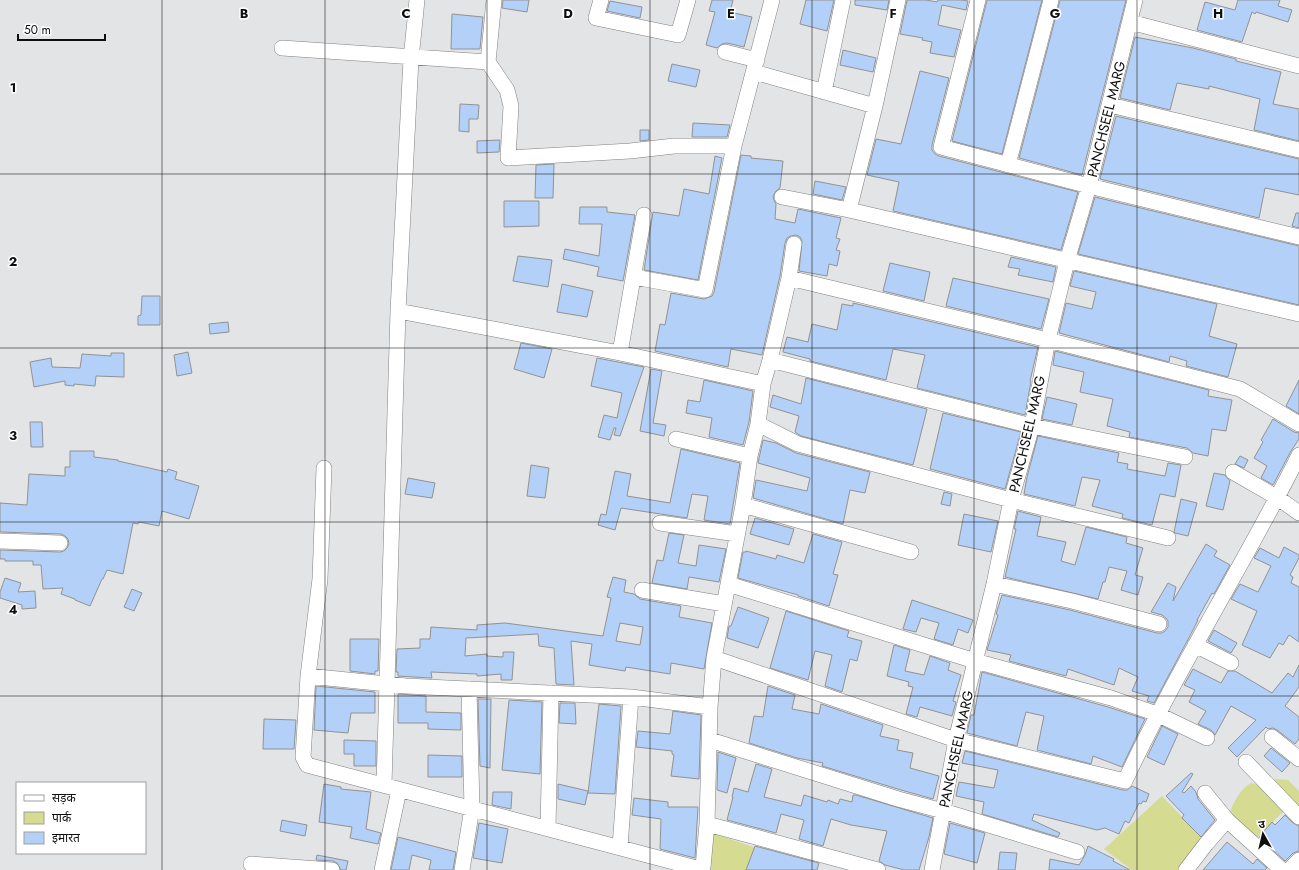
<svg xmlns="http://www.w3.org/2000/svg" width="1299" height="870" font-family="Jost,'Noto Sans Devanagari',sans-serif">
	<rect width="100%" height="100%" fill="#e3e4e5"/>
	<!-- green -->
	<path fill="#d5db91" d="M1275,779l13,1 11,11v26l-11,-10 -32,31 -27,-24c6,-13 9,-23 22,-31l15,4z
		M1162,796l42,44 -18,30h-54l-28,-21z
		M704,830l52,18 -10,22h-36z"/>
	<!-- building -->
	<path fill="#b3d0f8" stroke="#929293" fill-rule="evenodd" d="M503,0h26l-2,12 -25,-4z
		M712,0h21l-3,12 22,5 -8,30 -17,-4 -5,1 -5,4 -11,-3 9,-33 -6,-1z
		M806,0h28l-7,31 -27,-7z
		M855,0h34l-2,10 -32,-5z
		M907,0h19l11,2 1,-2h24l6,1 -2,9 -24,-5 -4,20 23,5 -7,27 -24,-4 2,-11 -10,-2 1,-2 -23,-4z
		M987,0h55l-40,154 -50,-13z
		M1060,0h66l-44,175 -63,-17z
		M1238,0h42l-2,6 14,4 -4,12 -32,-10 -1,2 -3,-2 -10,30 -45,-12 8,-28 30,8z
		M610,1l32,6 -2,11 -33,-7z
		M452,14l31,3 -3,32h-29z
		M1135,37l58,11 43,11v2l45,11 -8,32 26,5v32l-45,-11 6,-31 -51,-13v3l-32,-6 -7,27 -50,-12z
		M843,50l33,8 -3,14 -33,-7z
		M672,64l28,6 -4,17 -28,-6z
		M920,71l29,7 -17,67v5l3,4 4,2 139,36 -17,58 -168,-39 6,-29 -32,-7 9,-36 25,5z
		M460,104l19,1 -1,14h-9v13l-10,-1z
		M1116,116l183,43v36l-34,-7 -6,30 -159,-39z
		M693,123l37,2 -3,12h-35z
		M640,130h9v10l-9,1z
		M500,140l-1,12 -22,1v-12z
		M741,155l10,1v2l32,3 -3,27 -4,3 -3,5 1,4 2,4 -1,15 20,4 3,-14 43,9 -5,20 4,1 -4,11 4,1 -3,15 -8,-2 -2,12 -28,-5 3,-30 -2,-4 -4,-2 -5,1 -4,2 -2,5 -5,33 -18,79 -31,-6 -3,18 -73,-16 5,-27 5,1 6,-32 33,6 8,-3 2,-4z
		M715,156l7,2 -24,122 -54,-10 9,-58 26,4 5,-27 25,5z
		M554,164l-1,34h-18l1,-33z
		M815,181l31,6 -4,13 -29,-6z
		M1095,197l204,49v59l-221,-51z
		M504,201h35v25l-35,1z
		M580,207h27v5l28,3 -12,66 -26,-5 2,-9 -36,-8 2,-10 34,7 3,-32h-23z
		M1296,213h3v15l-7,-2z
		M518,256l34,4 -4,27 -35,-6z
		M1011,257l45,10 -3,15 -35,-7 2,-6 -12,-2z
		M890,263l40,9 -6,29 -41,-10z
		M1074,271l143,33 -8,32 28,8 -9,33 -42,-11 1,-5 -17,-5 -1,6 -110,-29 7,-30 26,6 4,-17 -26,-6z
		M953,278l96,21 -8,30 -95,-23z
		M562,284l31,7 -6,26 -30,-5z
		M142,296h18v29h-22v-9l3,-1z
		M853,303l185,44 -8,34h1l-6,34 -108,-27 8,-33 -32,-6 -7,31 -76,-19v-2l-27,-7 4,-15 21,5 4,-18 25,6 5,-26 11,2z
		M228,322l1,10 -19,2 -1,-10z
		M521,343l31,6 -8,29 -30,-9z
		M1055,351l154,39 -1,6 24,4 -6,31 -14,-2 -4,27 -15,-3 -6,-5 -58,-11 1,-5 -23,-6 6,-27 -33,-7 4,-20 -31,-7z
		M188,352l4,21 -15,3 -3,-21z
		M111,353h13v24l-28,-1 -1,10 -21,-2v2l-9,-1v-4l-31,6 -4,-25 21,-4 1,9 28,1 2,-14 29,2z
		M597,358l47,9 -24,69 -6,-1 2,-7h-2l-4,12 -12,-3 6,-22 13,3 5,-25 -31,-7z
		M651,369l11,2 -9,52 13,2 -2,11 -24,-5z
		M806,378l121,31 -14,56 -112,-29 -6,-4 4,-16 -29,-9 3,-12 28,9z
		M704,380l49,11 -4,31 -6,23 -34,-8 3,-19 -26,-5 2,-13 12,2z
		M1299,380v34l-13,-8z
		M1047,397l30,7 -5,21 -30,-6z
		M943,413l78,19 -16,57 -75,-20z
		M1273,419l21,13 5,1v6l-8,12 -18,34 -12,-7 6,-12 -13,-8 9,-16 -2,-2z
		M30,422h12l1,25h-12z
		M1038,436l81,17 -2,9 11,2 -1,5 38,7 3,-13 13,2 -6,32 -15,-3 -8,31 -30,-7 1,-4 -31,-8 8,-26 -18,-3 -7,29 -51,-12 3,-17z
		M763,440l13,3 20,10 74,19 -5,21 -15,-3 -7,34 -90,-26 3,-18 51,11 3,-13 -52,-15z
		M681,449l59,14 -10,61 -26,-4 4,-24 -16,-2 -5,24 -66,-10 -6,22 -17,-5 3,-11 5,1 9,-44 16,3 -4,22 43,7z
		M70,451h24v6l24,3v1l49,11 1,-3 9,3 -2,7 24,7 -10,33 -27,-8 -3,15 -20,-4 -1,2 -5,-1 -10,51 -16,-4 -4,9h-1l-12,27 -15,-6v-1l-14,-5 2,-6 -20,1 -2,-24h-8v-4h-28v-2h-5v-9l60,2 4,-1 3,-3 2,-4 -1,-5 -3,-3 -4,-2 -61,-2v-29l27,2 2,-31 36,2v-9h5z
		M1240,456l8,4 -4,8 -9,-4z
		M531,465l18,3 -4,30 -18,-2z
		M1214,473l11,2 5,6 -7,29 -17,-4z
		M408,478l27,5 -3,15 -27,-4z
		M944,492l8,2 -2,12 -9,-2z
		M1181,499l16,4 -9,33 -13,-3 -1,-1z
		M1018,511l23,6 -4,19 29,6 -5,19 14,4 11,-38 41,10 -1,6 17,5 -8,27 8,2 -5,18 -17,-5 6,-19 -18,-4 -4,15h-2l-5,17 -93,-22 11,-48h-2z
		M964,514l34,7 -7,31 -33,-7z
		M755,518l39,11 -5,16 -39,-11z
		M669,533l15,2 -6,28 18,3 3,-21 27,4 -7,33 -30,-5 -2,12 -35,-6 5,-23 6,1z
		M813,534l29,8 -9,32 5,1 -9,31 -31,-10v-1l-60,-17 5,-26h3v-1l30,8 1,-4 27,8z
		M1206,544l11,7 -3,5 16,9 -16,29 -2,-1 -15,27h1l-6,12 -38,71 -7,-2 2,-5 -17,-5 6,-14 -19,-9 -5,17 -46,-16 -2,7 -57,-15 2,-6 -24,-5 11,-35 -2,-1 6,-19 68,15 87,23h5l3,-2 3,-4v-6l-2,-3 -4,-3 -11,-3 17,-29 8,4 -3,14z
		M1284,547l15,8v3l-9,17 3,2 -2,6 8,4v55l-10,-7 -6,10 -4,-2 -9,15 -28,-13 15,-34 -26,-12 9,-15 18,8 13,-26 -17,-8 6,-10 19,10z
		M613,577l13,3 -2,12 10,2 6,5 41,7 -2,11 33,6 -8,46 -33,-6 -1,11 -44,-7 -1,4 -36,-6 3,-21 -21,-3 3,44 -18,-1 -2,-36 -15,-2 -1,-12 -72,4 -1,18 22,-2v2l16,1v-5h11l-2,28h-11v-6l-24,2v-2l-46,-2 1,6h-2l-32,-2v-4h-2l1,-23 23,-1v-9h10l1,-12 46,3v-5l28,-2 98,13 8,-38 -4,-1zM620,623l23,4 -3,18 -24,-4z
		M5,578l16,5 -3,9 17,-1 1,17 -14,1v-4l-22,-7v-6z
		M132,589l10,4 -8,18 -10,-4z
		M912,600l61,20 -5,13 -10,-4 -5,16 -19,-6 5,-16 -18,-5 -5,14 -13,-3z
		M738,607l31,11 -11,30 -31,-10 2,-12h2z
		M786,611l63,20 -2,6 15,4 -5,20 -7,-2 -8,33 -17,-6 7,-31 -17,-4 -7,29 -38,-12z
		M1214,630l23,13 -6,10 -23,-12z
		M350,639h29l-1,32h-3v3l-25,-3z
		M894,645l16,5 -5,21 19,4 6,-19 20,7 -2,7 13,5 -8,26 3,1 -4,14 -32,-9 -3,10 -11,-3 7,-27 -5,-1 1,-4 -22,-6z
		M1299,665v22l-14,19 14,11v22l-4,5 -18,-14 -4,-2 -5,1 -2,-2 -29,30 -9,-9 28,-28 -25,-14 -16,29 -4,-5 -13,-6 8,-13 -17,-9 6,-12 -11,-5 9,-16 28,14 7,-12h7l37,22 16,-20 5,4z
		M982,672l126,35 37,12 -23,48 -29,-11 -2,8 -54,-14 7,-34 -18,-4 -9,34 -50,-13 4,-18h3l2,-11z
		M316,686l59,6v21h-24l-3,20 -34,-3z
		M768,686l27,9 -3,14 27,5 2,-10 62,21 -3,11 19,4 -2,10 16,3 -3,15 29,8 -6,23 -32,-9 -79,-24 1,-3 -26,-5 -48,-15 5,-27 9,1z
		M398,694l28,2v16l35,1v17l-33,-1v-6h-30z
		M478,699h13l-1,69 -10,-2z
		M509,700l33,2 -2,72 -38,-4z
		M560,703h15l1,21 -17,-1z
		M599,704l22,2 -6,88 -27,-1z
		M673,711l28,4 -2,64 -28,-3 3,-21 -2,-1v-3l-36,-4 2,-16 32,3z
		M264,719l32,1 -2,29h-31z
		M1162,726l16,8 -14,31 -17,-8z
		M344,740l32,1v25h-22v-12h-10z
		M1271,748l19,15 -8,9 -18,-16z
		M965,751l158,39h4l5,-4 17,8 -3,8 -3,-1 -2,3 -2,-1 -10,20 -4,-2 -6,13 -14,-6 -8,2 -63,-16 -2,6 28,13 -2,4 -76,-23 2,-12 -28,-6 3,-14 35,6 4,-18 -36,-7z
		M718,752l18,6 -9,35 -10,-3z
		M428,755l34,1v21h-34z
		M756,764l16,5 -8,28 37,9 3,-11 23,7 1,-2 10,4 2,-5 12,3 1,-7h3l77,23 -4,19 -10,33h-15l-19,-5 -6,-4 8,-30 -36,-6 -20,-6 -8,27 -24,-7 5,-19 -23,-6 -5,19 -49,-13 6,-23h-1l2,-9 14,4z
		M1191,773l2,1 -11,18 2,1 7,-7 5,6 2,7 17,21 -14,17 -19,-19 2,-3 -18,-19z
		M324,784l17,3v2l30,3 -5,37 15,4 -3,11 -28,-6 2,-11 -33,-5z
		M558,784l30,7 -3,14 -27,-6z
		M493,792h19l-1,17 -19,-4z
		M634,798l34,4v5h30l-3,51 -35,-9 1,-30 -29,-4z
		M1285,815l8,8 6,3v25l-6,2 -8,8 -26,-24 13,-15 3,3z
		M282,820l25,5 -2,11 -25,-5z
		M479,823l29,6 -6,34 -29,-5z
		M950,823l35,10 -8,30 -33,-9z
		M398,837l58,15 -3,18h-24l2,-10 -19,-5 -3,15h-18z
		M1227,842l26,22 4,-5 10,9 -2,2h-62z
		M755,846l64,17 -2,7h-71z
		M1088,846l26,13 -1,2 17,9h-81l1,-11 29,6 6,-10z
		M1000,852l17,1 -2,17h-17z
		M317,855l31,6 -2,9h-5l-4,-7 -4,-2 -17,-1z"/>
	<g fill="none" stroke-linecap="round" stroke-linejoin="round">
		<!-- minor casing -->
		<g stroke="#808182" stroke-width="16">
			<path id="minor" d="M601,0l-5,18 82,17 10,-35
				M978,0l-37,147 148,39 210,51
				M1130,22l169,44
				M282,48l206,14 6,-62
				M725,52l32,8
				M488,62l19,28 4,16 -3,52 122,-7 44,-5h60
				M754,72l121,34 -26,104
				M824,92l19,-92
				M1110,105l189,45
				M875,106l23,-106
				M1008,165l43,-165
				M782,197l67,13 450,104
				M634,277l71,13 29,-144 38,-146
				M789,278l5,-34
				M398,311l222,42 143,31
				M620,353l24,-138
				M770,360l262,66 153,31
				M758,424l40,20 213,56 157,38
				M676,439l74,17
				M324,468l-4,111 -12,97 -5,81 4,8 393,104 3,-2 4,-43
				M1233,472l45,26 21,15
				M743,505l168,47
				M660,523l77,11
				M0,541l60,2
				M728,584l247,77 136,37 46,16 50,24
				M994,584l78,17 87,23
				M642,590l82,14
				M1195,645l36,18
				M714,658l242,82 169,41c52,-112 119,-216 174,-326
				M308,676l98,10 225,11 79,10
				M1272,737l27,22
				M710,740l188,59 45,12 134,41
				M1246,762l53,55
				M384,785l14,-474 13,-252 6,-59
				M1205,793l22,27 55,50
				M548,828l3,-135
				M620,847l11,-150
				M251,864l81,6
				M382,870l17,-80
				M462,870l10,-62 -3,-119
				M878,870l-171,-46 3,-117 4,-49 29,-153 7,-49 8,-32 5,-40 7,-24 19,-82 259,62 192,49 59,35
				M932,870l24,-130 38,-156 17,-84 21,-74 16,-86 19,-79 22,-75 46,-186
				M1186,870l20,-26 21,-24
				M1289,870l10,-10"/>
		</g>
		<!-- minor -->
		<use href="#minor" stroke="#fff" stroke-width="15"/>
	</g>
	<!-- grid -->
	<path fill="none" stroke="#0e0e0f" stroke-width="1" stroke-opacity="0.55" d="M162,0v870M325,0v870M487,0v870M650,0v870M812,0v870M974,0v870M1137,0v870M0,174h1299M0,348h1299M0,522h1299M0,696h1299"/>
	<g text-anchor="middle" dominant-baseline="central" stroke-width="3" stroke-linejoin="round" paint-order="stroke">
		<!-- street labels -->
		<g font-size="14" fill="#0e0e0f" stroke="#fff">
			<text transform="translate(1106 119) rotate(-76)">PANCHSEEL MARG</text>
			<text transform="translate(1027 434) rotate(-77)">PANCHSEEL MARG</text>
			<text transform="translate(956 749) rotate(-78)">PANCHSEEL MARG</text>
		</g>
	</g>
	<g font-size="13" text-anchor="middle" font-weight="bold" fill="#0e0e0f" stroke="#fff" stroke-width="3" stroke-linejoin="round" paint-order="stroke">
		<text x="244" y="18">B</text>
		<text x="406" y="18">C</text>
		<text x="568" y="18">D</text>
		<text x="731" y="18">E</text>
		<text x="893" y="18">F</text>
		<text x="1055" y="18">G</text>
		<text x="1218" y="18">H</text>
		<text x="13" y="92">1</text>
		<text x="13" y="266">2</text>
		<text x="13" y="440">3</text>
		<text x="13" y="614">4</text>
	</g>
	<!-- legend -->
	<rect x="16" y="782" width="130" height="72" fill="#ffffff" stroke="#9f9f9f"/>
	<rect x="24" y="795" width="20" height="6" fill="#ffffff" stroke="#9f9f9f"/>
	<text x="52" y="802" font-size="12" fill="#0e0e0f">सड़क</text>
	<rect x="24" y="812" width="20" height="12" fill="#d5db91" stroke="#9f9f9f"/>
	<text x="52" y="822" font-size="12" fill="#0e0e0f">पार्क</text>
	<rect x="24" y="832" width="20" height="12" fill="#b3d0f8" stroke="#9f9f9f"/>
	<text x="52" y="842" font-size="12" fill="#0e0e0f">इमारत</text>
	<!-- north arrow -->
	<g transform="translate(1263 834) rotate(352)" stroke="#ffffff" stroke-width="3" paint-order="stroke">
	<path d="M0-3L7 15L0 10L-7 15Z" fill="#0e0e0f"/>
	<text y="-6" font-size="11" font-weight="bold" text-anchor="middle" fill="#0e0e0f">उ</text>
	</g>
	<!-- scale -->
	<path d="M18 34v6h87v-6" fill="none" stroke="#0e0e0f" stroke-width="2"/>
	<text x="24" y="34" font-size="12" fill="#0e0e0f" stroke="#ffffff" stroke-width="3" paint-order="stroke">50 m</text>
</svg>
